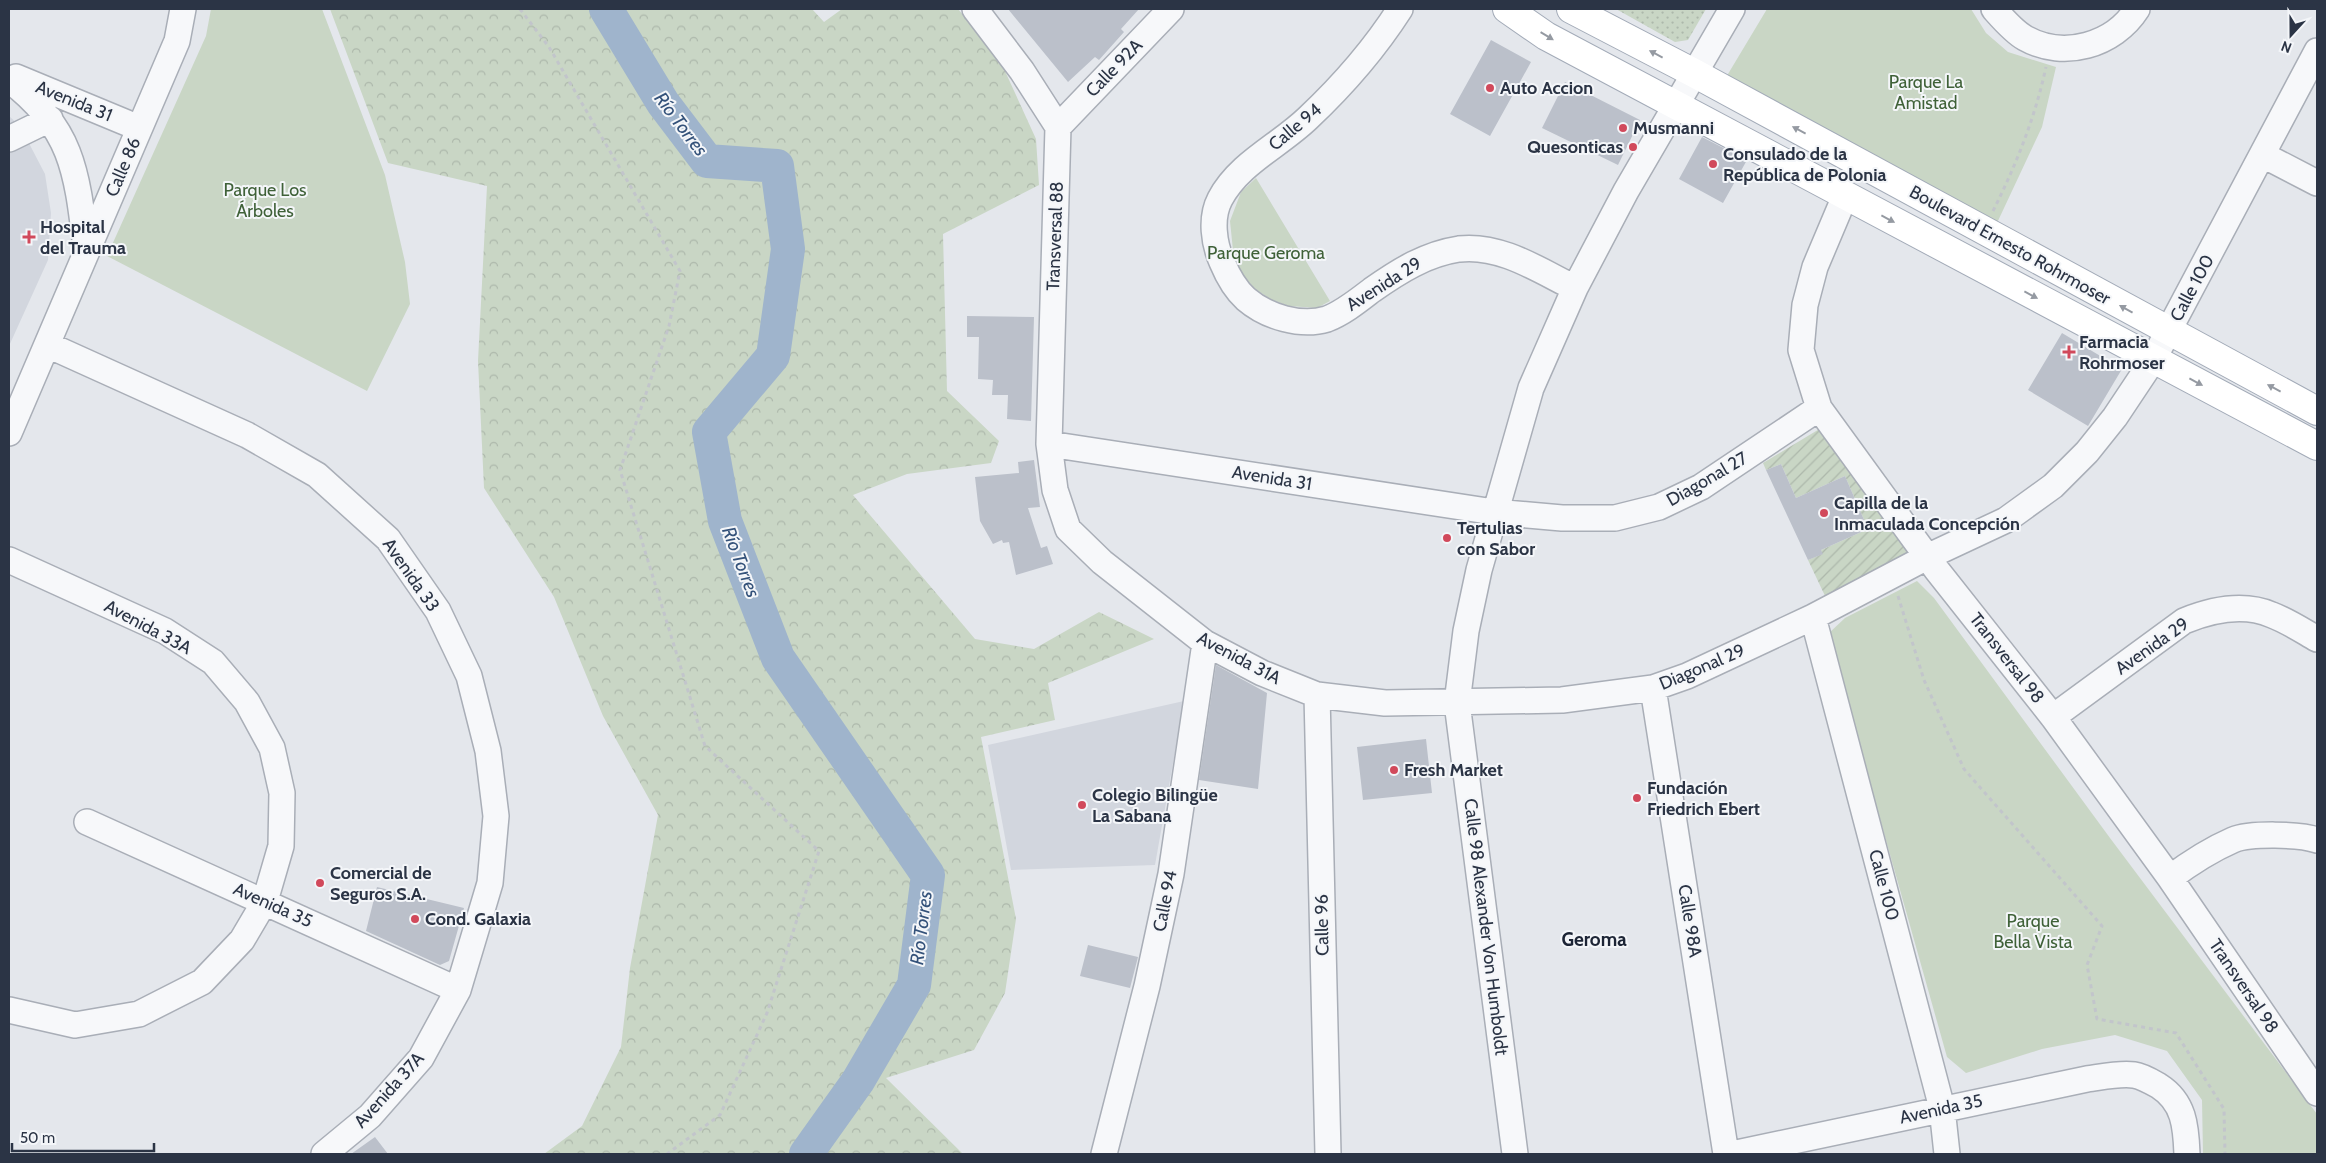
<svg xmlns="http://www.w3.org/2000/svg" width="2326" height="1163" font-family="Cabin,sans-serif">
	<defs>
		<pattern id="grass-dots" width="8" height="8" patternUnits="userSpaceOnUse" patternTransform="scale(1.25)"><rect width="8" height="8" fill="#c9d6c5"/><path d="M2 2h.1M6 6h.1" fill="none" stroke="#adb8ab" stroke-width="1.8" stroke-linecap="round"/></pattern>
		<pattern id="forest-crowns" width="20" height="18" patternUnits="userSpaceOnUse" patternTransform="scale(1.25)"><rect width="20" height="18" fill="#c9d6c5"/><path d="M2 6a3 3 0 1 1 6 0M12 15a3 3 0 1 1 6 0" fill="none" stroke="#adb8ab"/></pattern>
		<pattern id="garden-furrows" width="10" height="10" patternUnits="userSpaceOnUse" patternTransform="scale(1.25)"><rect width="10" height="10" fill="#c9d6c5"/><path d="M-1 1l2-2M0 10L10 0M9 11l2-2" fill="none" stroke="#adb8ab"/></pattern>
	</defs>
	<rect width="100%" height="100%" fill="#e4e7ec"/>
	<!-- built -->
	<path fill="#d2d6de" d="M9,116l11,10 25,48 6,39 -3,47 -39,86z
		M1184,701l-29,164 -144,5 -23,-125z"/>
	<!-- grass -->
	<path fill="url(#grass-dots)" d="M1616,9h90l-18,31 -13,2z"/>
	<!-- forest -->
	<path fill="url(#forest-crowns)" d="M330,9h482l12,13 18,-13h116l41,49 37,81 3,46 -96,49 4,157 52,50 -8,22 -84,11 -54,21 122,144 59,10 65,-37 55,27 -106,44 7,37 -74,17 35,182 -11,74 -31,57 -88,28 77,76h-419l38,-28 39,-79 9,-79 28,-153 -55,-99 -49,-119 -70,-109 -6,-127 9,-175 -99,-23z"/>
	<!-- park -->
	<path fill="#c9d6c5" d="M211,9h111l63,166 20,87 5,42 -43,87 -260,-135 99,-220z
		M1767,9h204l15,24 22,19 48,15 -14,60 -45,96 -272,-144z
		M1256,178l74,123 -13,7 -28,-2 -17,-6 -17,-11 -12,-14 -9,-15 -4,-39 11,-29z
		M1917,581l17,17 176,240 207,276v40h-114l-1,-54 -35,-49 -52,-16 -73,14 -76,24 -19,-16 -119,-423 17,-16z"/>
	<!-- garden -->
	<path fill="url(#garden-furrows)" d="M1826,425l91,129 -91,44 -18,-38 14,-6 -1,-4 47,-21 -23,-53 -49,22 -15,-34 -15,6 -3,-7z"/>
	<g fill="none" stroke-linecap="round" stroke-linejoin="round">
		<!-- river -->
		<path stroke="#9fb4cc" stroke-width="34" d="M606,9l57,94 44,58 70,5 11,83 -15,107 -64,76 16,89 53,137 150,217 -14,110 -56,96 -52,73"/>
	</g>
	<!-- building -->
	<path fill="#bbc0ca" d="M1008,9h131l-18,20 3,3 -25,28 -4,-3 -27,25z
		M1491,40l40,22 -41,74 -40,-22z
		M1565,82l75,38 -22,45 -76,-37z
		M1702,137l45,23 -24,43 -44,-24z
		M967,316l67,1 -3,104 -24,-2 1,-24h-16l1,-15 -15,-1 1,-42h-12z
		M2062,333l60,36 -34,57 -60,-36z
		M1034,460l6,47 -12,1 13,40 6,-2 6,18 -37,11 -7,-33 -6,1 -1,-3 -9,4 -13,-23 -5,-44 44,-4 -1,-11z
		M1781,464l15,34 49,-22 23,53 -47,21 2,4 -15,6 -42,-90z
		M1216,665l51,28 -9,96 -59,-9z
		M1426,739l6,54 -69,7 -6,-53z
		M377,887l87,21 -15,53 -9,4 -74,-34z
		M1088,945l50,12 -8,31 -50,-12z
		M375,1137l13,17h-37z"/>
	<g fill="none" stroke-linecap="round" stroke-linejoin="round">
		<!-- minor casing -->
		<g stroke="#a9aeb7" stroke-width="28">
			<path id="minor" d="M975,9l47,62 36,56 -9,317 6,46 13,39 34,33 103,81 57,30 55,22 68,8 177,-3 91,-12 34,-12 126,-59 114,-60 79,-37 47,-34 34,-34 28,-35 38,-57 164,-309
				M1400,9c-25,39 -58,77 -92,109 -29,28 -69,45 -88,81 -10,19 -6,45 2,63 5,12 14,28 24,37 21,18 55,28 81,20 16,-6 32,-19 45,-29 27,-19 54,-36 87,-41 42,-5 81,22 116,39
				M1994,9c8,9 20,23 31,29 39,22 89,7 112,-29
				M16,77l123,51
				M9,80c64,48 68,93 77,168
				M1058,127l113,-118
				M9,139l41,-20
				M2263,155l54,28
				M1845,196l-30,71 -10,38 -4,45 18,58 117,161 117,148 117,161 147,215
				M48,345l199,90 70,40 71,64 50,72 31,65 19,75 8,65 -6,67 -32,107 -37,68 -51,58 -46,38
				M9,433l168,-392 6,-32
				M1049,444l445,68 68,6h53l44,-11 42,-20 118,-79
				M9,560l156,71 48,31 34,40 25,46 10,45 -1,53 -16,55 -23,39 -40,42 -63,32 -64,11 -66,-15
				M1813,617l129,491 5,46
				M1653,688l73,466
				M1317,695l11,459
				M2053,717l131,-96c27,-11 60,-18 88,-6 16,6 31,16 45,24
				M87,822l371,168
				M2170,878c20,-15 40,-28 63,-38 17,-7 67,-6 84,0
				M1104,1154l43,-168 24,-112 34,-231
				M1515,1154l-58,-451 9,-72 13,-61 52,-182 44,-100 51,-97 106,-182
				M1732,1154l355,-75c15,-2 32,-6 47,-4 8,1 18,7 25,11 25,16 27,40 28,68"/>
		</g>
		<!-- major casing -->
		<g stroke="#a3abb8" stroke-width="30">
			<path id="major" d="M1507,9l39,27 771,410
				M1571,9l123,64 623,338"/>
		</g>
		<!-- path -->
		<path stroke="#c2c5cb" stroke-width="3" stroke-dasharray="4 4" stroke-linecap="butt" d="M520,9l29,38 131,224 -11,55 -49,144 85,276 114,105 -52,162 -47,102 -53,39
			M1993,211c23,-46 42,-93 53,-144
			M1898,596l26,84 40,89 138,157 -15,39 10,54 79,14 48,76 1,45"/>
		<!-- minor -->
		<use href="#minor" stroke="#f7f8fa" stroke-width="25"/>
		<!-- major -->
		<use href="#major" stroke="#fff" stroke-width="28"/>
	</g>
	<!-- one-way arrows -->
	<defs><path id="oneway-solid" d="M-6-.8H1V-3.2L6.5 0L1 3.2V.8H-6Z" transform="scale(1.25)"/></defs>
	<g fill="#959aa2">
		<use href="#oneway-solid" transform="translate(1547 36) rotate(31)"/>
		<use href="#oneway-solid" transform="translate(1656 54) rotate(-152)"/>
		<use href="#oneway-solid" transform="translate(1799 130) rotate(-152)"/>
		<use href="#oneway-solid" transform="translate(1888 219) rotate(28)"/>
		<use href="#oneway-solid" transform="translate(2031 295) rotate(28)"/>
		<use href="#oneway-solid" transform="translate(2126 309) rotate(-151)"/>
		<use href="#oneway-solid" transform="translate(2196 382) rotate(28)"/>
		<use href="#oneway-solid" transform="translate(2274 388) rotate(-152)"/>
	</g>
	<!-- markers -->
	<g fill="#d1495b" stroke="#f4f6f9" stroke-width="2">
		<circle cx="1490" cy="88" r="5"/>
		<circle cx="1623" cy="128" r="5"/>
		<circle cx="1633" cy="147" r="5"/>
		<circle cx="1713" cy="164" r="5"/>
		<path d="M26.5 229.5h5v5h5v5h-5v5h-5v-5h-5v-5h5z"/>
		<path d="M2066.5 344.5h5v5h5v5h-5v5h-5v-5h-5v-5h5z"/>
		<circle cx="1824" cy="513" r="5"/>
		<circle cx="1447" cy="538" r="5"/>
		<circle cx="1394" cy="770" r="5"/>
		<circle cx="1637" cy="798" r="5"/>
		<circle cx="1082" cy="805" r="5"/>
		<circle cx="320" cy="883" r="5"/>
		<circle cx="415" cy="919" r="5"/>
	</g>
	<g text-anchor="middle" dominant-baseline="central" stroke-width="4" stroke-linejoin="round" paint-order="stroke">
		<!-- street labels -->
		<g font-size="18" fill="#2b3445" stroke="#f4f6f9">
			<text transform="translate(1114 68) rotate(-46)">Calle 92A</text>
			<text transform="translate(74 101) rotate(22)">Avenida 31</text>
			<text transform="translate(1295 127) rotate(-40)">Calle 94</text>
			<text transform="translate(123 167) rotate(-67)">Calle 86</text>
			<text transform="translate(1055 236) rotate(-88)">Transversal 88</text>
			<text transform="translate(2010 245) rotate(29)">Boulevard Ernesto Rohrmoser</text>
			<text transform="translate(1384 284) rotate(-32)">Avenida 29</text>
			<text transform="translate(2192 288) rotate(-62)">Calle 100</text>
			<text transform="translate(1272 478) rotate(9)">Avenida 31</text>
			<text transform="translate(1707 479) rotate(-30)">Diagonal 27</text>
			<text transform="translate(411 575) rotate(55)">Avenida 33</text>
			<text transform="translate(148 627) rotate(28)">Avenida 33A</text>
			<text transform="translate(2152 646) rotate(-35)">Avenida 29</text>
			<text transform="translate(1239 658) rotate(28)">Avenida 31A</text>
			<text transform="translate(2007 658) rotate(52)">Transversal 98</text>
			<text transform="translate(1702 667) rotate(-23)">Diagonal 29</text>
			<text transform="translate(1884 885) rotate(75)">Calle 100</text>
			<text transform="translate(1165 901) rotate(-79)">Calle 94</text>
			<text transform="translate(273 905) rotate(24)">Avenida 35</text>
			<text transform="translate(1690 921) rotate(81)">Calle 98A</text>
			<text transform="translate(1322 925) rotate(-91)">Calle 96</text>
			<text transform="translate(1486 927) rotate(83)">Calle 98 Alexander Von Humboldt</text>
			<text transform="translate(2244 986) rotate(56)">Transversal 98</text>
			<text transform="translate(389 1090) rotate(-48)">Avenida 37A</text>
			<text transform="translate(1941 1109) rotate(-12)">Avenida 35</text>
		</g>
		<!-- park labels -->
		<g font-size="18" fill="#3f6138" stroke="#f4f6f9">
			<text x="1926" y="82">Parque La<tspan x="1926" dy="21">Amistad</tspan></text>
			<text x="265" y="190">Parque Los<tspan x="265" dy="21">Árboles</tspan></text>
			<text x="1266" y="253">Parque Geroma</text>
			<text x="2033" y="921">Parque<tspan x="2033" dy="21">Bella Vista</tspan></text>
		</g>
		<!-- poi labels -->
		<g font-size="18" font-weight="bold" fill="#2b3445" stroke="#f4f6f9" text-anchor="start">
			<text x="1500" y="88">Auto Accion</text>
			<text x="1633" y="128">Musmanni</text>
			<text x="1623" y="147" text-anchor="end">Quesonticas</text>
			<text x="1723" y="154">Consulado de la<tspan x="1723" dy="21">República de Polonia</tspan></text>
			<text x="40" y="227">Hospital<tspan x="40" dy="21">del Trauma</tspan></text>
			<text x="2079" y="342">Farmacia<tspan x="2079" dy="21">Rohrmoser</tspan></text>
			<text x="1834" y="503">Capilla de la<tspan x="1834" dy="21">Inmaculada Concepción</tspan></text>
			<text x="1457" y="528">Tertulias<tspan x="1457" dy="21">con Sabor</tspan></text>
			<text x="1404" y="770">Fresh Market</text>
			<text x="1647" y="788">Fundación<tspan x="1647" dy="21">Friedrich Ebert</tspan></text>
			<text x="1092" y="795">Colegio Bilingüe<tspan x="1092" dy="21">La Sabana</tspan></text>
			<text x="330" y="873">Comercial de<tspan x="330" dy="21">Seguros S.A.</tspan></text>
			<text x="425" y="919">Cond. Galaxia</text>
		</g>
		<!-- water labels -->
		<g font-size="19" font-style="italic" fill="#34527a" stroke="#f4f6f9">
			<text transform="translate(681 124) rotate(53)">Río Torres</text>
			<text transform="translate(741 562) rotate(69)">Río Torres</text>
			<text transform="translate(921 928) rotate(-83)">Río Torres</text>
		</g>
		<!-- neighbourhood labels -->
		<g font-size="19" font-weight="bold" fill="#1d2536" stroke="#f4f6f9">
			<text x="1594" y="939">Geroma</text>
		</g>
	</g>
	<!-- border -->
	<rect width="2326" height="1163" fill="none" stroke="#2b3445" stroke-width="20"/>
	<!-- north arrow -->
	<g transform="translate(2291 35) rotate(201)" stroke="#f4f6f9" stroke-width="4" paint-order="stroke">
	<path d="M0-4L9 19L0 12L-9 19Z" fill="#2b3445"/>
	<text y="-8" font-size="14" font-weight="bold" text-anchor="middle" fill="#2b3445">N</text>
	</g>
	<!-- scale -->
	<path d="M12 1143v8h142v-8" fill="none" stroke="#2b3445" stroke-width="2.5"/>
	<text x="20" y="1143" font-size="15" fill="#2b3445" stroke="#f4f6f9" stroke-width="4" paint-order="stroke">50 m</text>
</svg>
